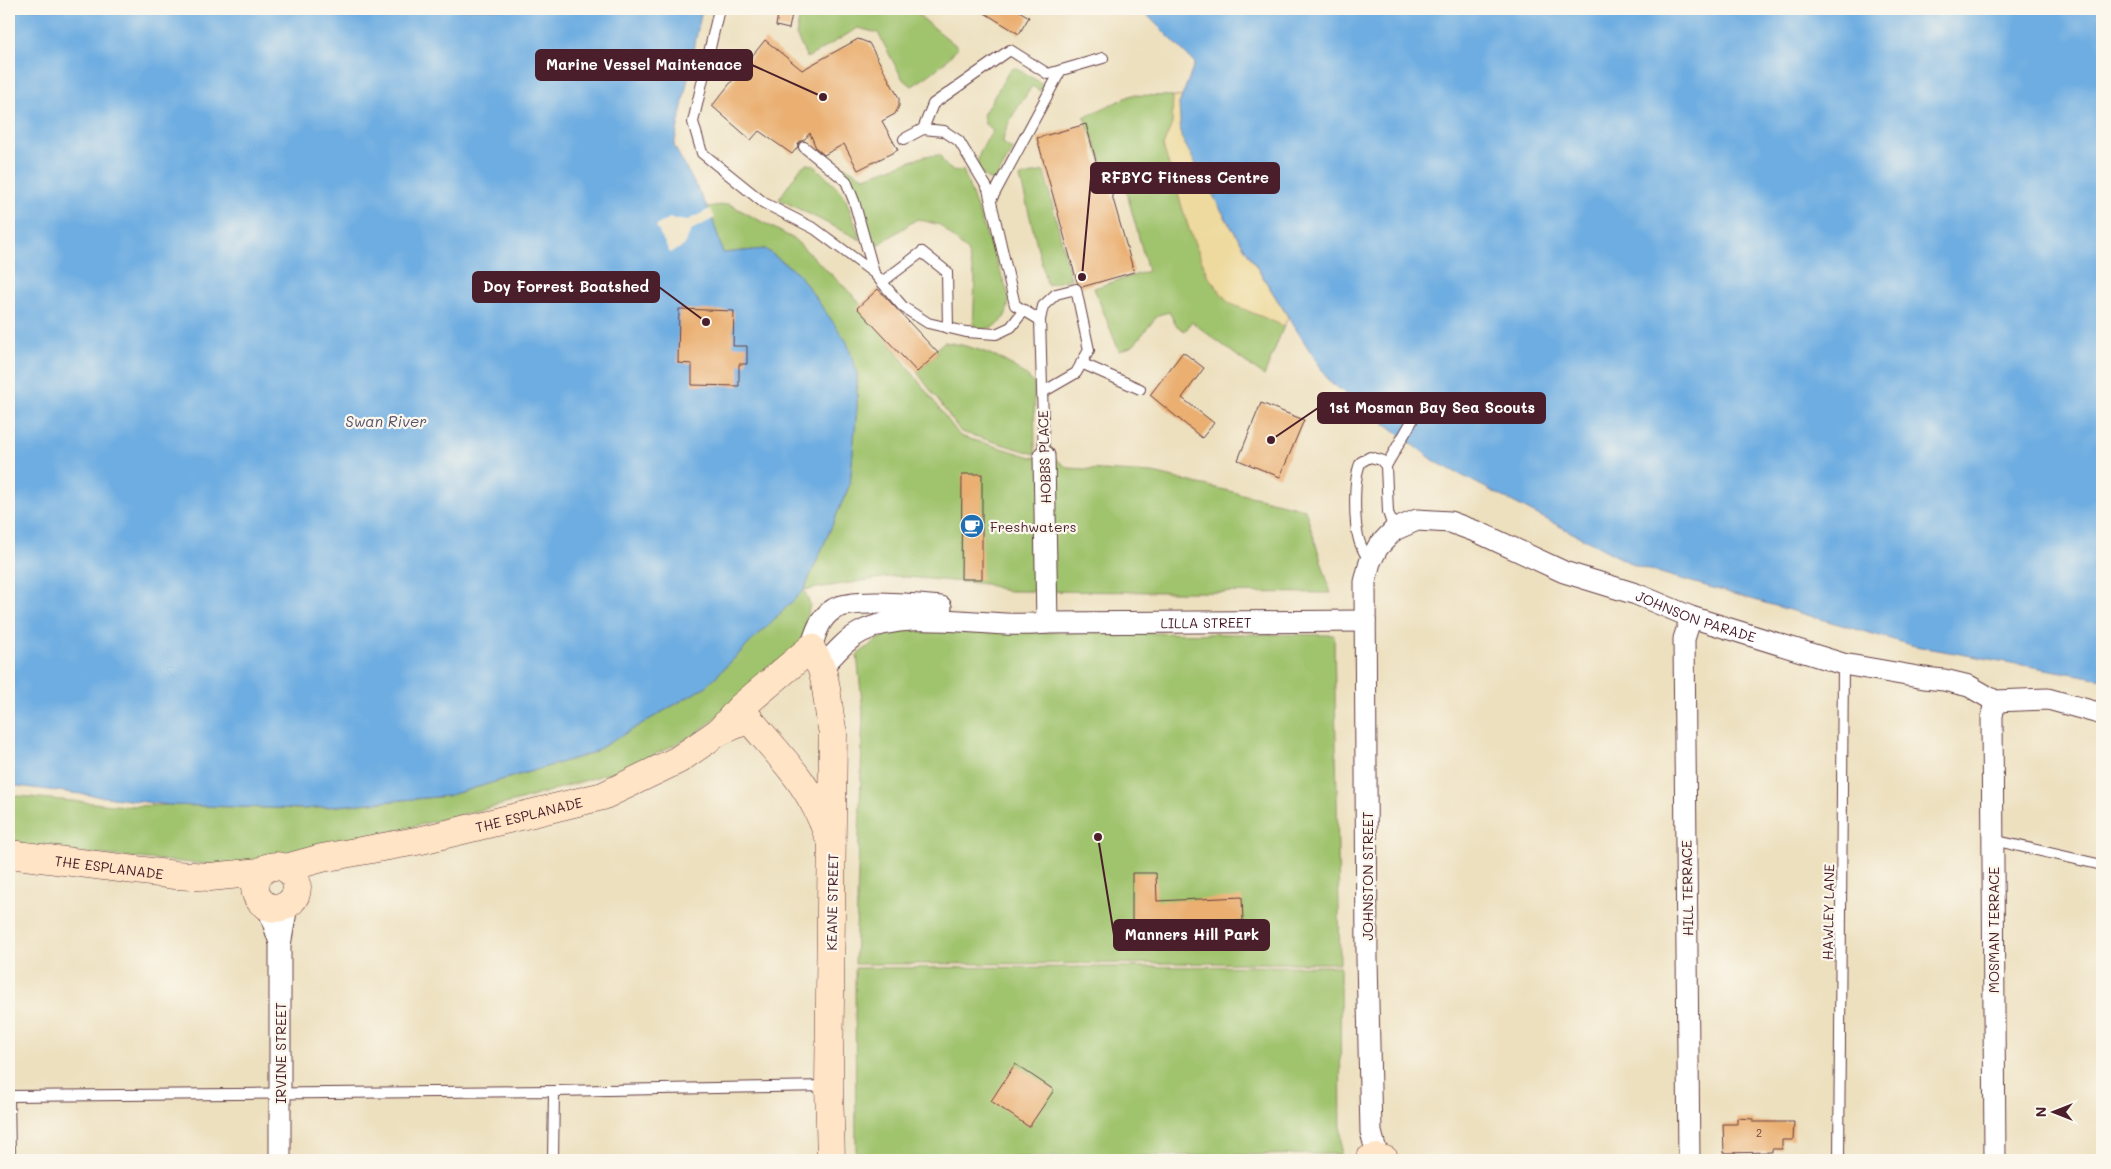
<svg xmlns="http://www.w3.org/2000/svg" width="2111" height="1169" font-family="Mali,sans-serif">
	<rect width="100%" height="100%" fill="#fbf7ec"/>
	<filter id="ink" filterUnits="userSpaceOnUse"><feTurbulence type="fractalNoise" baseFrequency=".02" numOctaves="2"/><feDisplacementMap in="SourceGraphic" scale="10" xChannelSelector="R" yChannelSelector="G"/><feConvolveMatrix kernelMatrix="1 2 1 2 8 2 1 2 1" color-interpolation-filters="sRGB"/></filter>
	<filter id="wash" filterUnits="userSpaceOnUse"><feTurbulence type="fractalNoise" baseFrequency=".0096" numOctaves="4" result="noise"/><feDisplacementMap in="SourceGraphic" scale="20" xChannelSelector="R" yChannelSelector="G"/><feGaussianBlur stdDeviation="1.12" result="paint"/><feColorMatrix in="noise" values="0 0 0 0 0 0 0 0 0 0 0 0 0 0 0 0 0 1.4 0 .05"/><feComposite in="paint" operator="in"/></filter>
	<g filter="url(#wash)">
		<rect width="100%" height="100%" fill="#ede0bf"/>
		<!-- green -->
		<path fill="#a0c36d" stroke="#75714c" d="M801,9h113l8,9 36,29c-13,17 -28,28 -46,39l-10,-8 -24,-45 -20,-5 -51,30 -11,-23z
			M1016,68l27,16 -3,7 -8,-5c-10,17 -28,37 -29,57l10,7 -19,32c-29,-13 -13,-33 -1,-51l-8,-7 -2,-9 25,-42 3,-4z
			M1132,95l41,1 -1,28 -9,22 26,83 19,47 22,27 54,23 -20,50 -72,-54 -7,9 -8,-5 -8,-14 -11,3 -25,31 -14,5 -25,-63 54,-17 -26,-96 -13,4 -25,-62z
			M940,155c4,11 11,18 23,15l46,126c-1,25 -10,34 -36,33l2,-50 -8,-28 -27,-26 -23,-6 -42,28 -19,-59 -14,-19 3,-2c8,3 12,8 20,10l60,-21z
			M807,164l7,1 27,27 5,8 15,40 -82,-41 22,-32z
			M1044,171l27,108 -24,6 -27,-108z
			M729,204l65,35 60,57 106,140 75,22 18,-1 15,11 85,5 152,36 26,84 -325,-2 -20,-7 -91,-8 -91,14 6,14 -7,35 -19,27 -90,69 -64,32 -113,34 -208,51 -74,15 -226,-21v-51l116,11 44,-1 135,4 143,-13 143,-42 115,-67 99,-97 46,-106 7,-77v-33l-59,-101 -33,-24 -42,4 -12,-39 -4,-7z
			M944,342c33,4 67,18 90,41l1,71 -74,-22 -44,-60 21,-19 -3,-3z
			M900,623l139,9 295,3 6,328 -485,1 8,-253 -6,-56z
			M1340,966l1,188 -485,5 -1,-191z"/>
		<!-- sand -->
		<path fill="#eeda9e" stroke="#9c7c64" d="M1173,96l10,1 -4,7 46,113 63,100 -4,9 -55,-23 -21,-27 -19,-47 -26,-83 9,-22z"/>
		<!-- water -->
		<path fill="#6eade1" stroke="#5c6686" d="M9,9h693l-28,137 37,68 12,39 42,-4 33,24 49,69 10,32v33l-7,77 -46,106 -99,97 -115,67 -143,42 -143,13 -135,-4 -160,-20z
			M1141,9h961v670l-187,-33 -279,-80 -200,-104 -107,-81 -104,-164 -44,-80 -2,-33 16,-41z"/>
		<!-- pier -->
		<path fill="#ede0bf" d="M710,209l5,9 -24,12 -7,16 -14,7 -14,-27 14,-8 16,3z"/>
		<g id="blocks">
			<!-- building -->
			<path fill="#eaaf71" d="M779,9h14l-4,20 -13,-3z
				M978,9h38l13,8 -10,17z
				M858,39l11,4 30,55v8l-4,8 -13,7 16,29 -40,20 -14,-26 -20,11 -8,-7 -6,-15 -6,7 -5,2 -2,6 -5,6 -33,-23 -8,9 -39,-34 53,-66 37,30z
				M1086,124l17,63 6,-2 25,87 -52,15 -5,-5 -40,-144z
				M878,289l60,64 -21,19 -60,-64z
				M679,309l55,2 -1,35h14v18h-8v22l-47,-1v-21l-14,-1z
				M1183,352l21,16 -22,30 32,25 -12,15 -52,-43z
				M1261,403l43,17 -24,57 -42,-17z
				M962,474h20v105h-21z
				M1132,873h24l1,28 85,-4 1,24 -111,4z
				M1015,1064l39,26 -25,37 -38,-26z
				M1737,1118l16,1v3h41l-1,18h-11v9h-10v3l-48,1 -1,-29h14z"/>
		</g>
	</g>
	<g filter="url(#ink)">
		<use href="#blocks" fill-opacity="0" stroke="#623c41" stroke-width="1"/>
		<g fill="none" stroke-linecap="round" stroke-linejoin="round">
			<!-- lane casing -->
			<g stroke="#623c41" stroke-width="12">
				<path id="lane" d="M719,9l-26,113 9,31 62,50 51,26 59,44
					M904,139l19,-10
					M804,147l42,34 8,20 20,72 29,34 25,16 38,9 30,2 15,-7 13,-17
					M991,200l70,-130
					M882,282l40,-30 25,20 1,56
					M1040,320l-25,-15 -27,-116 -29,-48 -15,-10 -21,-2 10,-25 77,-54 38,24 55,-16
					M1081,363l59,26
					M1043,392l33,-19 13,-23 -13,-61 -20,5 -13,12 -3,14 4,136
					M1386,466l2,46 6,18
					M1386,466l26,-45
					M1370,562c-4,-7 -9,-14 -11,-22 -5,-16 -6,-64 2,-78l9,-5 11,3 5,6
					M1993,840l109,25
					M10,1160l-1,-64 545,-5 275,-5
					M553,1160l1,-69
					M1839,1160l4,-496"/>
			</g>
			<!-- street casing -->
			<g stroke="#623c41" stroke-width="23">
				<g id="street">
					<path d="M1044,456l3,167"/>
					<path d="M811,648c4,-14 9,-31 23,-39 18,-11 84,-4 107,-2"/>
					<path id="s1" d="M821,668c13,-13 24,-28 40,-36 51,-26 128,-2 186,-9l318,-2"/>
					<path d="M268,907l11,33"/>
					<path id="s2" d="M1378,1158l-7,-26 -4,-173 -2,-377 5,-20 8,-15 16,-17 23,-10 33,2 30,11 84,39 72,22 55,23 152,47 81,14 20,2 25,6 26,15 53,-2 54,15"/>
					<path d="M280,1160v-215l7,-39"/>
					<path d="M1689,1160l-5,-521 7,-22"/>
					<path d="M1995,1160l-3,-444 3,-15"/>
				</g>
			</g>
			<!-- secondary casing -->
			<g stroke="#623c41" stroke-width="29">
				<g id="secondary">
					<path d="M740,708c35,45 68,70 88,127"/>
					<path d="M720,731l20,-23 71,-60c3,7 8,14 11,22 6,20 6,42 11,63l-4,353 2,74"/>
					<path id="s3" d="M9,854l166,21 35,2 50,-5"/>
					<circle cx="276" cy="887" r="21"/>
					<path id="s4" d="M286,868l36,-10 100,-18 181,-44 75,-36 42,-29 17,-7"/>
					<path d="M1369,1160l9,-2 7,2"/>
				</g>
			</g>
			<!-- lane -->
			<use href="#lane" stroke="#fff" stroke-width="10"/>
			<!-- street -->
			<use href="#street" stroke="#fff" stroke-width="21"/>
			<!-- secondary -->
			<use href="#secondary" stroke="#ffe4c6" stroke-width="28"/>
		</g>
	</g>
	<!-- icons -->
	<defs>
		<g id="cafe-disc" transform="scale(1.25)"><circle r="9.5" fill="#1f6fb2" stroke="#fbf7ec"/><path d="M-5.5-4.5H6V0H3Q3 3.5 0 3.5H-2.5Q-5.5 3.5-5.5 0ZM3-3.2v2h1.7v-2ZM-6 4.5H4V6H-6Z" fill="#fff"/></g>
	</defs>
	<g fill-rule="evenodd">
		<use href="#cafe-disc" x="972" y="526"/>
	</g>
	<g text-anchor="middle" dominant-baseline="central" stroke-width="4.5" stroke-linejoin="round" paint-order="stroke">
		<!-- number labels -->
		<g font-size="11" fill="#72433c">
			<text x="1759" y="1132">2</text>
		</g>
		<!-- street labels -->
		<g font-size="14" fill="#4a1f2b" stroke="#fbf7ec">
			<text transform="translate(1044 457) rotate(-92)">HOBBS PLACE</text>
			<text stroke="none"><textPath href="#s2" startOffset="960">JOHNSON PARADE</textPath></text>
			<text stroke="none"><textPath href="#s1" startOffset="401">LILLA STREET</textPath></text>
			<text stroke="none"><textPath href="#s4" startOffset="249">THE ESPLANADE</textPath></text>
			<text stroke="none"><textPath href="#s3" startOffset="101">THE ESPLANADE</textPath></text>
			<text transform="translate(1367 876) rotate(-90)">JOHNSTON STREET</text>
			<text transform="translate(1687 888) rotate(-91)">HILL TERRACE</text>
			<text transform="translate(832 902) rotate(-89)">KEANE STREET</text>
			<text transform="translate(1828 912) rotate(-89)">HAWLEY LANE</text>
			<text transform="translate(1993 930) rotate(-90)">MOSMAN TERRACE</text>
			<text transform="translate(280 1053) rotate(-90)">IRVINE STREET</text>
		</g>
		<!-- poi labels -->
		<g font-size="14" fill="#4a1f2b" stroke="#fbf7ec" text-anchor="start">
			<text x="990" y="526">Freshwaters</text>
		</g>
		<!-- water labels -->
		<g font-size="15" font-style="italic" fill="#57516b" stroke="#fbf7ec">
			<text x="386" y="421">Swan River</text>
		</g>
	</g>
	<!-- callouts -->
	<path fill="none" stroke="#4a1f2b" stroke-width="2" d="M823 97L752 65M1082 277L1091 178M706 322L659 287M1271 440L1318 408M1098 837L1114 935"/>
	<g fill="#4a1f2b" stroke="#fbf7ec" stroke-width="2">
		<circle cx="823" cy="97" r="5"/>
		<circle cx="1082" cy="277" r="5"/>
		<circle cx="706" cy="322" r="5"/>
		<circle cx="1271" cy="440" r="5"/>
		<circle cx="1098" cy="837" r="5"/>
	</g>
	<g fill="#4a1f2b" stroke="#4a1f2b" stroke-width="2">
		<rect x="536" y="50" width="216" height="30" rx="5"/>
		<rect x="1091" y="163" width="188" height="30" rx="5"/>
		<rect x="473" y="272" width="186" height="30" rx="5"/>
		<rect x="1318" y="393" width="227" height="30" rx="5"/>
		<rect x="1114" y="920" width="155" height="30" rx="5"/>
	</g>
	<g font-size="15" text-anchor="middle" font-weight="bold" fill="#fff">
		<text x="644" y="70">Marine Vessel Maintenace</text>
		<text x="1185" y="183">RFBYC Fitness Centre</text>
		<text x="566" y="292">Doy Forrest Boatshed</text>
		<text x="1432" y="413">1st Mosman Bay Sea Scouts</text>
		<text x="1192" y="940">Manners Hill Park</text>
	</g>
	<!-- margin -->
	<rect width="2111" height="1169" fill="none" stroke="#fbf7ec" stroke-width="30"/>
	<!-- north arrow -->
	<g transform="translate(2054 1112) rotate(270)" stroke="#fbf7ec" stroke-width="4" paint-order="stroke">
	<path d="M0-4L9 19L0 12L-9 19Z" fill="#4a1f2b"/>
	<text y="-8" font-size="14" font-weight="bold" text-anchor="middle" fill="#4a1f2b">N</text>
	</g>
</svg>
